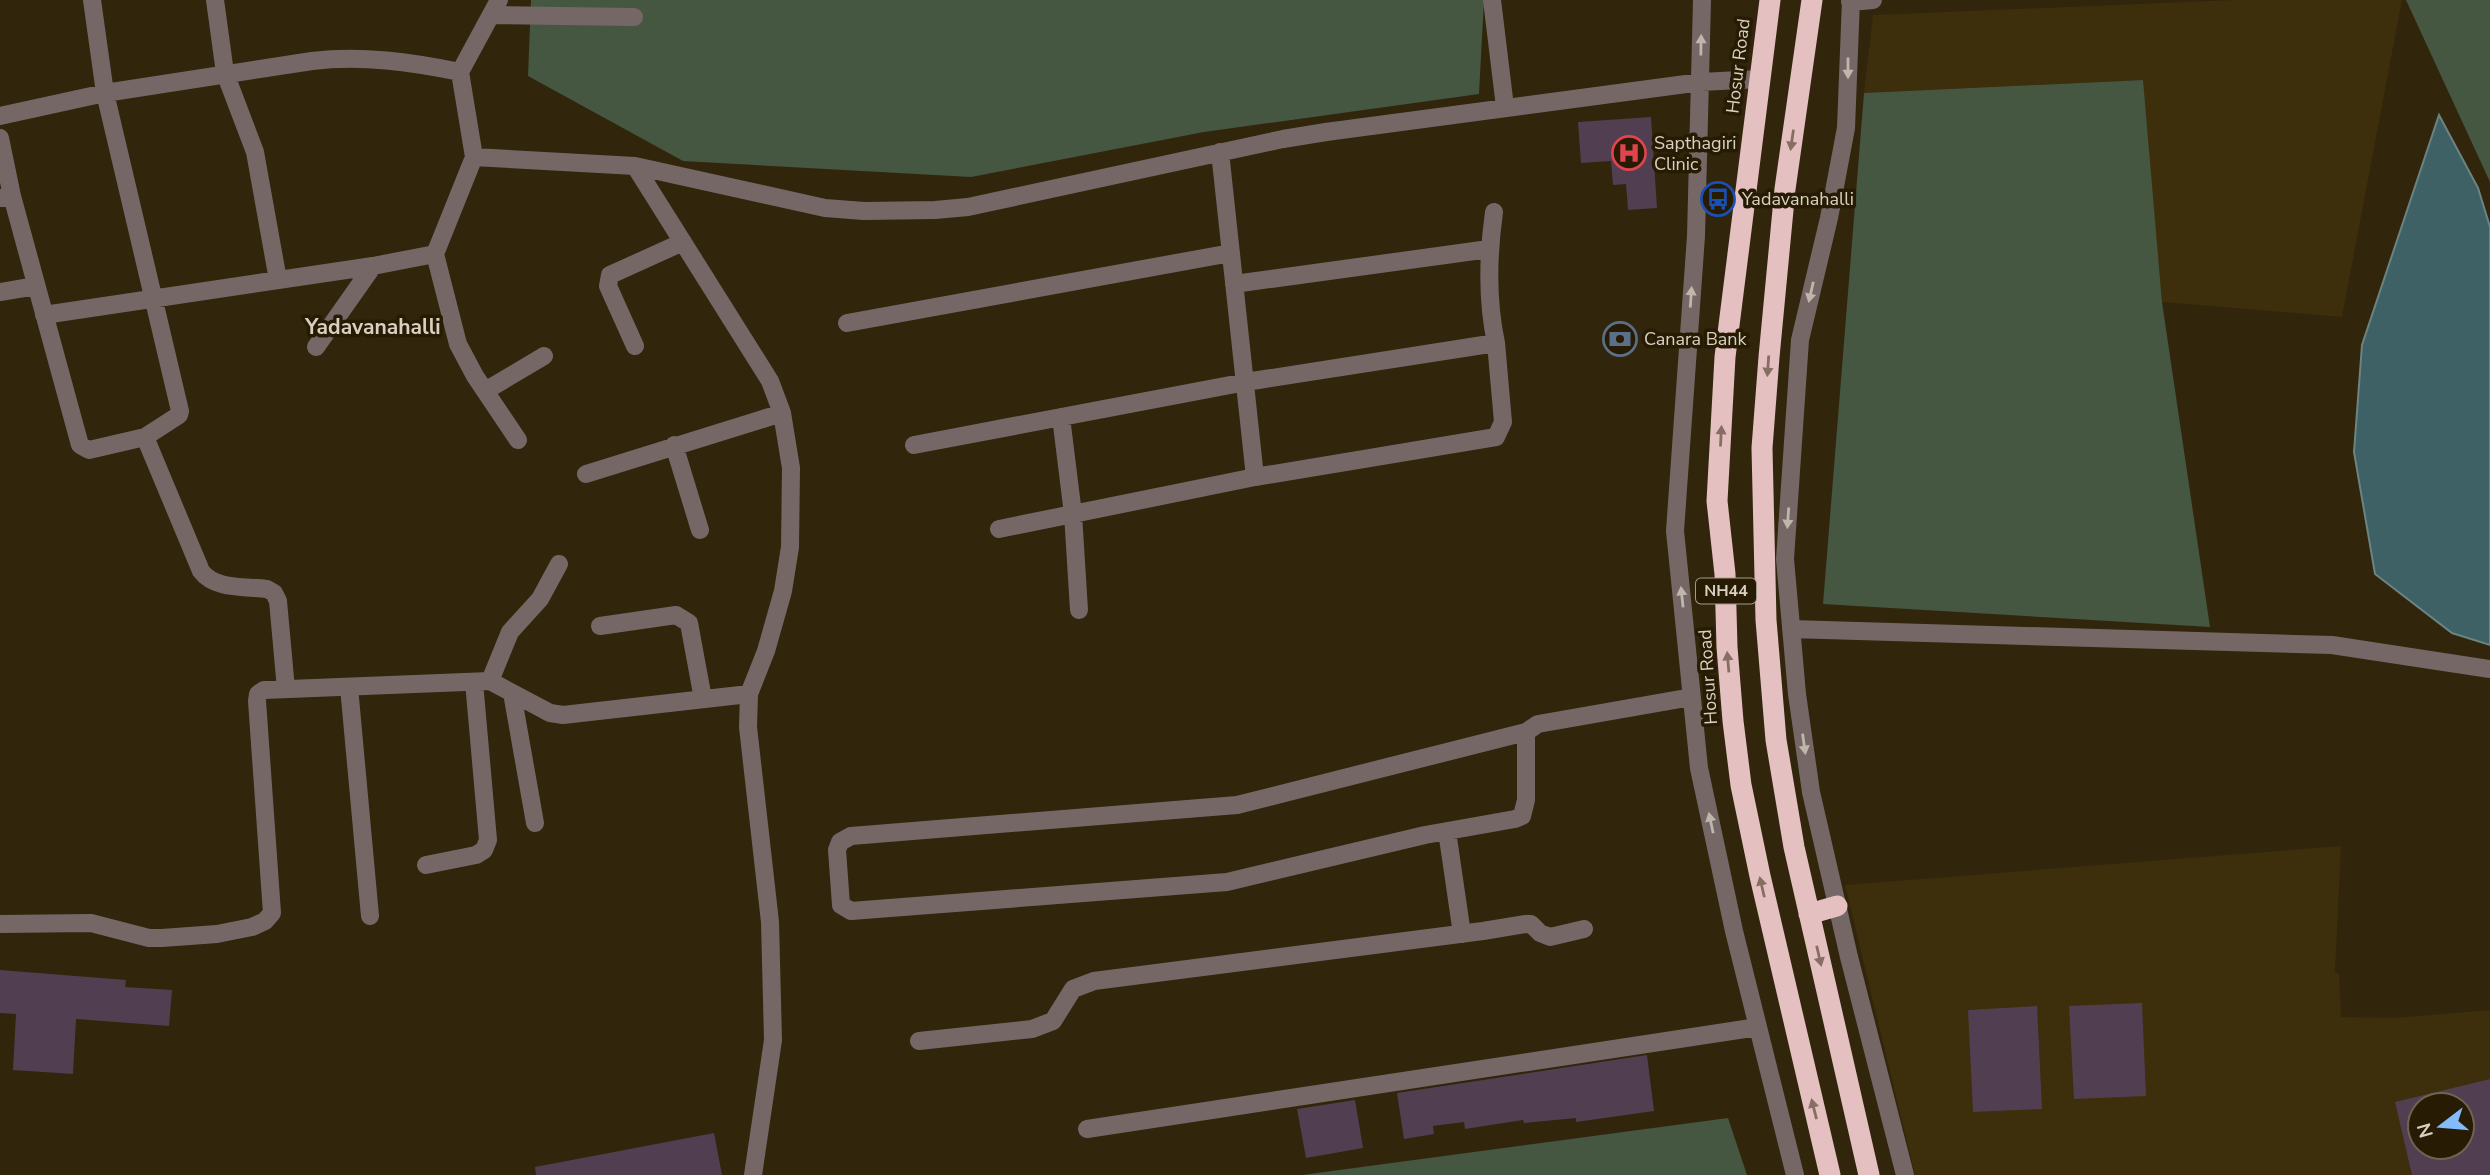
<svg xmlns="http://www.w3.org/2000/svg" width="2490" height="1175" font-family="'Nunito Sans',sans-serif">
	<rect width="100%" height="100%" fill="#31250c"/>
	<!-- built -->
	<path fill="#3d2e0c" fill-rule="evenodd" d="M2236,0h166l-60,317 -180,-15 -20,-222 -278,13 9,-78z
		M2341,846l-6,127h4l2,44 53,1 96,-8v165h-575l-70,-290zM2420,1105h42v42h-42z"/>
	<!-- green -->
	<path fill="#455641" d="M531,0h953l-5,94 -275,38 -233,45 -288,-16 -155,-85z
		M2406,0h84v182z
		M2143,80l19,222 48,325 -387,-23 41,-511z
		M1728,1118l19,57h-445z"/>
	<!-- water -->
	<path fill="#3d6165" stroke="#6c8381" stroke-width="2" d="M2439,115l39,73 12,39v418l-38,-12 -77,-59 -21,-122 8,-107z"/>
	<!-- building -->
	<path fill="#523e51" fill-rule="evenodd" d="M1651,117l6,91 -29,2 -2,-26 -13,1 -2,-24 -30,2 -3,-41z
		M0,970l126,10 -1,7 47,3 -3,36 -93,-7 -3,55 -60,-4 3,-56 -16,-1z
		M2142,1003l4,93 -72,3 -5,-93z
		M2037,1006l5,103 -69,3 -5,-102z
		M1647,1055l7,56 -78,11v-4l-52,5 -1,-3 -58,9 -1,-7 -31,4 1,8 -30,5 -7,-46z
		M2490,1079v96h-78l-17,-73zM2420,1105h42v42h-42z
		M1355,1100l8,48 -57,10 -9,-49z
		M714,1133l8,42h-186l-1,-8z"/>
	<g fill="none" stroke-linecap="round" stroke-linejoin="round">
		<!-- minor -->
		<path stroke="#766767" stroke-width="18" d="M92,0l13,93 75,318 -1,4 -34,22
			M215,0l10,73 30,79 23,128
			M1492,0l13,107
			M1702,0l-6,236 -21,295 24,237 35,163 61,244
			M1851,0l-5,128 -17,90 -29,122 -15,219 12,135 14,98 38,165 56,218
			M1850,2l23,-2
			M491,15l143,2
			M460,72l39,-72
			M0,116l105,-23 207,-32c50,-6 99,1 148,11l14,85 161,9 190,42 39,3 71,-1 33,-3 315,-68 43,-7 375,-50 58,-3
			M0,138l12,58 -12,2
			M1220,152l35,325 241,-40 7,-15 -7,-79
			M635,166l135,215 12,32 9,55 -1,79 -7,44 -17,60 -17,43 -1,33 22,195 3,118 -20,135
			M12,196l68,249 9,5 56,-13 56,134c14,19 44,15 66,18l7,4 4,8 8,88
			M435,254l23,90 17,32 43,64
			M1234,284l255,-35
			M0,292l36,-6
			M44,315l329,-49 62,-12 39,-97
			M847,323l384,-70
			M635,346l-27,-60 2,-11 73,-33
			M316,347l57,-81
			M485,391l59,-35
			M1061,417l12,97 6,96
			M674,445l26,85
			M914,445l332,-63 250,-39c-9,-42 -8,-88 -2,-131
			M586,474l196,-61
			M999,529l256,-52
			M600,626l76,-11 13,8 14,76
			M1791,629l541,16 158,24
			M490,681l20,-49 30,-33 19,-35
			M349,687l21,229
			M512,693l23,130
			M1526,732v68l-4,16 -7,3 -90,16 -198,47 -376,29 -10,-6 -4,-55 3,-8 11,-6 386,-31 289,-73 12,-8 154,-27
			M1447,831l15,103
			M426,865l50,-10 8,-5 4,-10 -14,-158
			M0,924l91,-1 58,15h13l55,-4 35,-7 13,-6 7,-8 -15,-212 1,-7 6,-4 226,-9 60,32 13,2 186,-21
			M919,1041l113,-12 21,-8 20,-32 21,-8 389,-50 43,-7h5l9,9 10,4 34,-8
			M1087,1129l671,-102"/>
		<!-- highway -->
		<path stroke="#e5c0c0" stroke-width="21" d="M1770,0l-45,357 -8,144 8,73 2,73 6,74 8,64 19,91 70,299
			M1812,0l-27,189 -16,168 -7,91 4,172 10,120 18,107 75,328
			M1809,914l28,-8"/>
	</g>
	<!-- one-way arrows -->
	<defs><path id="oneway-solid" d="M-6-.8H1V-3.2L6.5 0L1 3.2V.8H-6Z" transform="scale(1.75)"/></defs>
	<g fill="#c0b6ab">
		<use href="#oneway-solid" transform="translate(1701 45) rotate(-89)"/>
		<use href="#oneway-solid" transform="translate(1848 68) rotate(90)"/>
		<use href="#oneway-solid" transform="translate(1811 292) rotate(103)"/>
		<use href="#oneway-solid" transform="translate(1691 297) rotate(-86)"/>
		<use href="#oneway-solid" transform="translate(1788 518) rotate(94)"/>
		<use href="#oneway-solid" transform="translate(1682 597) rotate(-96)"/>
		<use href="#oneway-solid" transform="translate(1804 744) rotate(82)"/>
		<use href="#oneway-solid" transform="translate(1711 823) rotate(-102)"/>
	</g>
	<g fill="#866e62">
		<use href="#oneway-solid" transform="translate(1792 140) rotate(98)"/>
		<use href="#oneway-solid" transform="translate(1768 366) rotate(94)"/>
		<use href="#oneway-solid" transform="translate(1721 436) rotate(-87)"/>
		<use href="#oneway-solid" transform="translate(1728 662) rotate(-95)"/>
		<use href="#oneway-solid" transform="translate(1762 887) rotate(-103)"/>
		<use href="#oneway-solid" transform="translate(1819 956) rotate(77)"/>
		<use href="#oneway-solid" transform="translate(1814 1109) rotate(-104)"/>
	</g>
	<!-- icons -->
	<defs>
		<g id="hospital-ring" transform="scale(1.75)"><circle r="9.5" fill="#271c03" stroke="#e0444e" stroke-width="1.5"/><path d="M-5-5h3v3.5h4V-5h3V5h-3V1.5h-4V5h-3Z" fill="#e0444e"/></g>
		<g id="bus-ring" transform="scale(1.75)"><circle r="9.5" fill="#271c03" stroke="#1a4fb4" stroke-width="1.5"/><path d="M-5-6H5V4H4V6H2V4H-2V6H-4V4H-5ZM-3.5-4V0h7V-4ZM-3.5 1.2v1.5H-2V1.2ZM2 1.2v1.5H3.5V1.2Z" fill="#1a4fb4"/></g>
		<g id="bank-ring" transform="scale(1.75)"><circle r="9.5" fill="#271c03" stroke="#5c6f8a" stroke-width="1.5"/><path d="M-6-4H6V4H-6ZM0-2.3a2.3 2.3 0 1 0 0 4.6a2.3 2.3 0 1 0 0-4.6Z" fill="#5c6f8a"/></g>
	</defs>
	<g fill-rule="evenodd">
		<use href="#hospital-ring" x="1629" y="153"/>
		<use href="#bus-ring" x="1718" y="199"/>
		<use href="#bank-ring" x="1620" y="339"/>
	</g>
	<g text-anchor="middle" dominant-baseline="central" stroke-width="7" stroke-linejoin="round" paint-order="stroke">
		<!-- shield labels -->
		<rect fill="#271c03" stroke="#a39b89" stroke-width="2" x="1696" y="578.5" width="60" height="25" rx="5"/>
		<g font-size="16" font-weight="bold" fill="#d8d1c2">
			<text x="1726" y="591">NH44</text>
		</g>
		<!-- street labels -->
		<g font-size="18" fill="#d8d1c2" stroke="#271c03">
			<text transform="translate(1738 66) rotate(-83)">Hosur Road</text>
			<text transform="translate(1708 677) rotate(-94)">Hosur Road</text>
		</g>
		<!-- poi labels -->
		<g font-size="18" fill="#d8d1c2" stroke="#271c03" text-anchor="start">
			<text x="1654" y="143">Sapthagiri<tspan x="1654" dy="21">Clinic</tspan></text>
			<text x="1742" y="199">Yadavanahalli</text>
			<text x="1644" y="339">Canara Bank</text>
		</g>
		<!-- quarter labels -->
		<g font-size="21" font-weight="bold" fill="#d8d1c2" stroke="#271c03">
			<text x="373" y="327">Yadavanahalli</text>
		</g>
	</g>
	<!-- north arrow -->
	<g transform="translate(2441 1126) rotate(254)"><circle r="33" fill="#271c03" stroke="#6e644f" stroke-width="2"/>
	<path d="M0-5L12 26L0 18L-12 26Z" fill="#82bcfa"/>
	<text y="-10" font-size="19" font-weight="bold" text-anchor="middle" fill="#d8d1c2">N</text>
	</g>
</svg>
